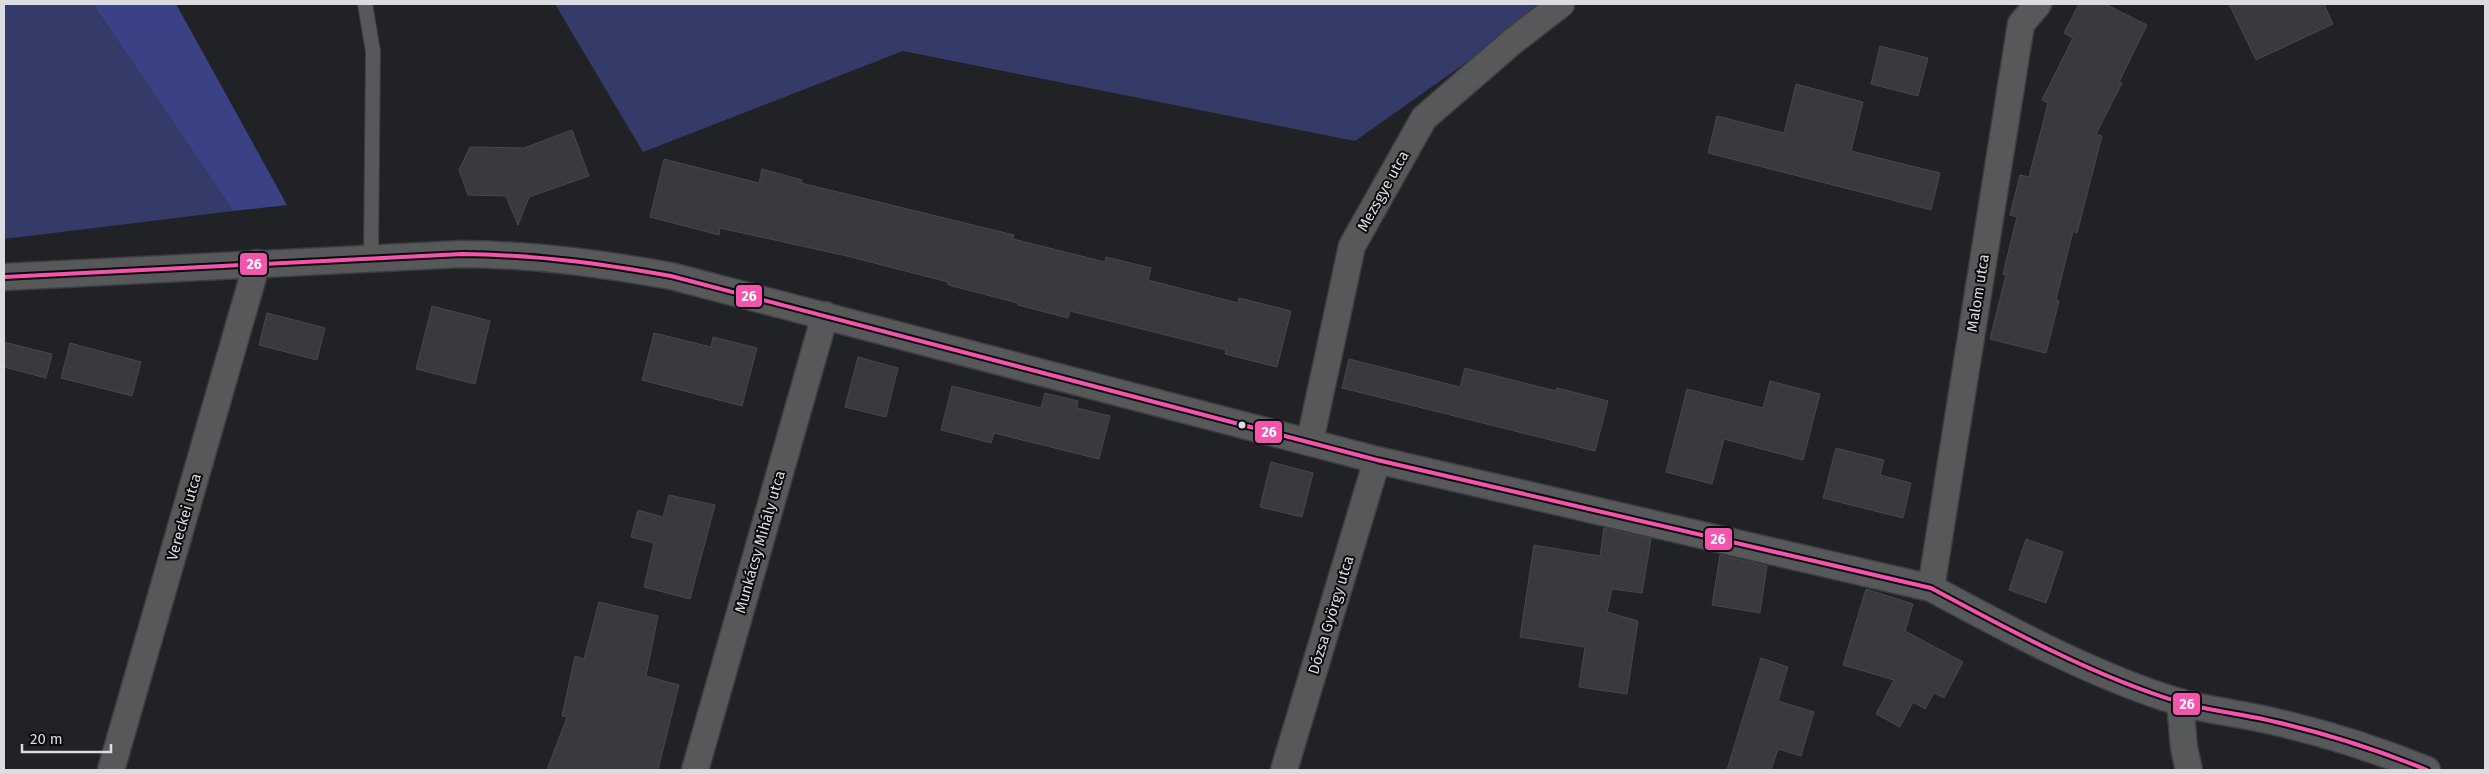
<svg xmlns="http://www.w3.org/2000/svg" width="2489" height="774" font-family="'Fira Sans',sans-serif">
	<rect width="100%" height="100%" fill="#212226"/>
	<!-- green -->
	<path fill="#353b68" d="M4,4h89l140,207 -229,28z
		M555,4h994l-194,137 -452,-90 -260,101z"/>
	<!-- forest -->
	<path fill="#3a4184" d="M93,4h83l111,201 -54,6z"/>
	<!-- building -->
	<path fill="#3a3a3e" stroke="#47484b" d="M2079,4h26l42,21 -28,57 3,1 -26,51 6,2 -25,97 -4,-2 -17,69 3,1 -13,52 -56,-14 16,-64 -3,-1 14,-57 -7,-2 10,-40 9,2 19,-74 -6,-3 31,-62 -9,-5z
		M2229,4h95l9,20 -77,36z
		M1880,46l48,12 -10,38 -47,-12z
		M1796,84l67,18 -12,49 89,22 -9,37 -223,-57 9,-37 67,17z
		M572,130l17,46 -60,21 -11,28 -12,-29 -38,-1 -9,-25 11,-23 54,1z
		M664,159l95,24 3,-14 40,11 -1,3 213,52 -1,4 92,23 1,-5 45,11 -3,12 90,23 1,-5 52,13 -14,56 -52,-13 1,-4 -156,-39 -2,7 -50,-13v-2l-70,-18v-3l-101,-26 -127,-28 -1,7 -69,-18z
		M432,306l58,15 -15,63 -59,-15z
		M267,313l58,15 -8,32 -58,-15z
		M654,333l57,14 2,-10 44,11 -15,58 -100,-26z
		M4,342l48,12 -6,24 -42,-11z
		M70,343l71,19 -9,34 -71,-18z
		M858,357l40,11 -12,49 -41,-10z
		M1349,359l111,28 5,-19 91,23 1,-3 51,13 -13,50 -253,-63z
		M1770,381l50,13 -17,66 -79,-21 -12,45 -46,-12 21,-83 76,19z
		M952,386l89,22 4,-15 33,8 -1,7 33,8 -11,43 -105,-26 -3,10 -50,-13z
		M1836,448l48,12 -4,15 31,8 -8,35 -80,-20z
		M1271,462l42,11 -11,44 -42,-10z
		M669,495l46,10 -25,94 -46,-12 10,-44 -23,-6 7,-27 25,7z
		M1604,528l47,11 -9,54 -30,-4 -5,23 31,9 -11,73 -48,-7 6,-40 -65,-10 14,-92 66,11z
		M2026,539l37,13 -17,51 -37,-13z
		M1720,555l47,11 -7,47 -48,-8z
		M1866,589l47,15 -8,27 58,31 -19,36 -10,-5 -9,16 -12,-7 -13,25 -24,-13 18,-34 -51,-15z
		M599,602l59,14 -12,60 33,9 -21,85h-111l20,-53 -5,-1 13,-60 9,3z
		M1761,658l27,9 -10,34 36,11 -13,44 -23,-7 -7,21h-44z"/>
	<g fill="none" stroke-linecap="round" stroke-linejoin="round">
		<!-- lane casing -->
		<g stroke="#3d3e41" stroke-width="16">
			<path id="lane" d="M365,4l8,47 -2,206"/>
		</g>
		<!-- street casing -->
		<g stroke="#3d3e41" stroke-width="29">
			<path id="street" d="M4,277l458,-23c74,1 136,9 209,22l706,184 554,128c76,41 165,89 248,114 31,9 65,12 97,20 52,12 102,28 151,48
				M1310,441l42,-195 72,-128 88,-76 49,-38
				M1931,588l90,-564 17,-20
				M2180,702l4,46 5,22
				M111,770l146,-507
				M695,770l130,-455
				M1284,770l93,-310"/>
		</g>
		<!-- lane -->
		<use href="#lane" stroke="#57585a" stroke-width="14"/>
		<!-- street -->
		<use href="#street" stroke="#57585a" stroke-width="26"/>
		<!-- bus-1 casing -->
		<g stroke="#0a0b0e" stroke-width="8">
			<path id="bus-1" d="M4,277l458,-23c74,1 136,9 209,22l706,184 554,128c76,41 165,89 248,114 31,9 65,12 97,20 52,12 102,28 151,48"/>
		</g>
		<!-- bus-1 -->
		<use href="#bus-1" stroke="#f653ac" stroke-width="4"/>
	</g>
	<!-- markers -->
	<circle fill="#dbdce0" stroke="#0a0b0e" stroke-width="2" cx="1242" cy="425" r="4.5"/>
	<g text-anchor="middle" dominant-baseline="central" stroke-width="4" stroke-linejoin="round" paint-order="stroke">
		<!-- street labels -->
		<g font-size="15" fill="#dbdce0" stroke="#0a0b0e">
			<text transform="translate(1383 191) rotate(-61)">Mezsgye utca</text>
			<text transform="translate(1978 293) rotate(-81)">Malom utca</text>
			<text transform="translate(184 517) rotate(-74)">Vereckei utca</text>
			<text transform="translate(760 542) rotate(-74)">Munkácsy Mihály utca</text>
			<text transform="translate(1331 615) rotate(-73)">Dózsa György utca</text>
		</g>
	</g>
	<g stroke="#0a0b0e" stroke-width="2">
		<rect x="239" y="252" width="29" height="24" rx="5" fill="#f653ac"/>
		<rect x="735" y="284" width="28" height="24" rx="5" fill="#f653ac"/>
		<rect x="1254" y="420" width="29" height="24" rx="5" fill="#f653ac"/>
		<rect x="1704" y="527" width="29" height="24" rx="5" fill="#f653ac"/>
		<rect x="2172" y="692" width="29" height="24" rx="5" fill="#f653ac"/>
	</g>
	<g font-size="14" text-anchor="middle" font-weight="bold" fill="#fff">
		<text x="254" y="269">26</text>
		<text x="749" y="301">26</text>
		<text x="1269" y="437">26</text>
		<text x="1718" y="544">26</text>
		<text x="2187" y="709">26</text>
	</g>
	<!-- border -->
	<rect width="2489" height="774" fill="none" stroke="#dbdce0" stroke-width="10"/>
	<!-- scale -->
	<path d="M22 744v8h89v-8" fill="none" stroke="#dbdce0" stroke-width="2.5"/>
	<text x="30" y="744" font-size="15" fill="#dbdce0" stroke="#0a0b0e" stroke-width="4" paint-order="stroke">20 m</text>
</svg>
